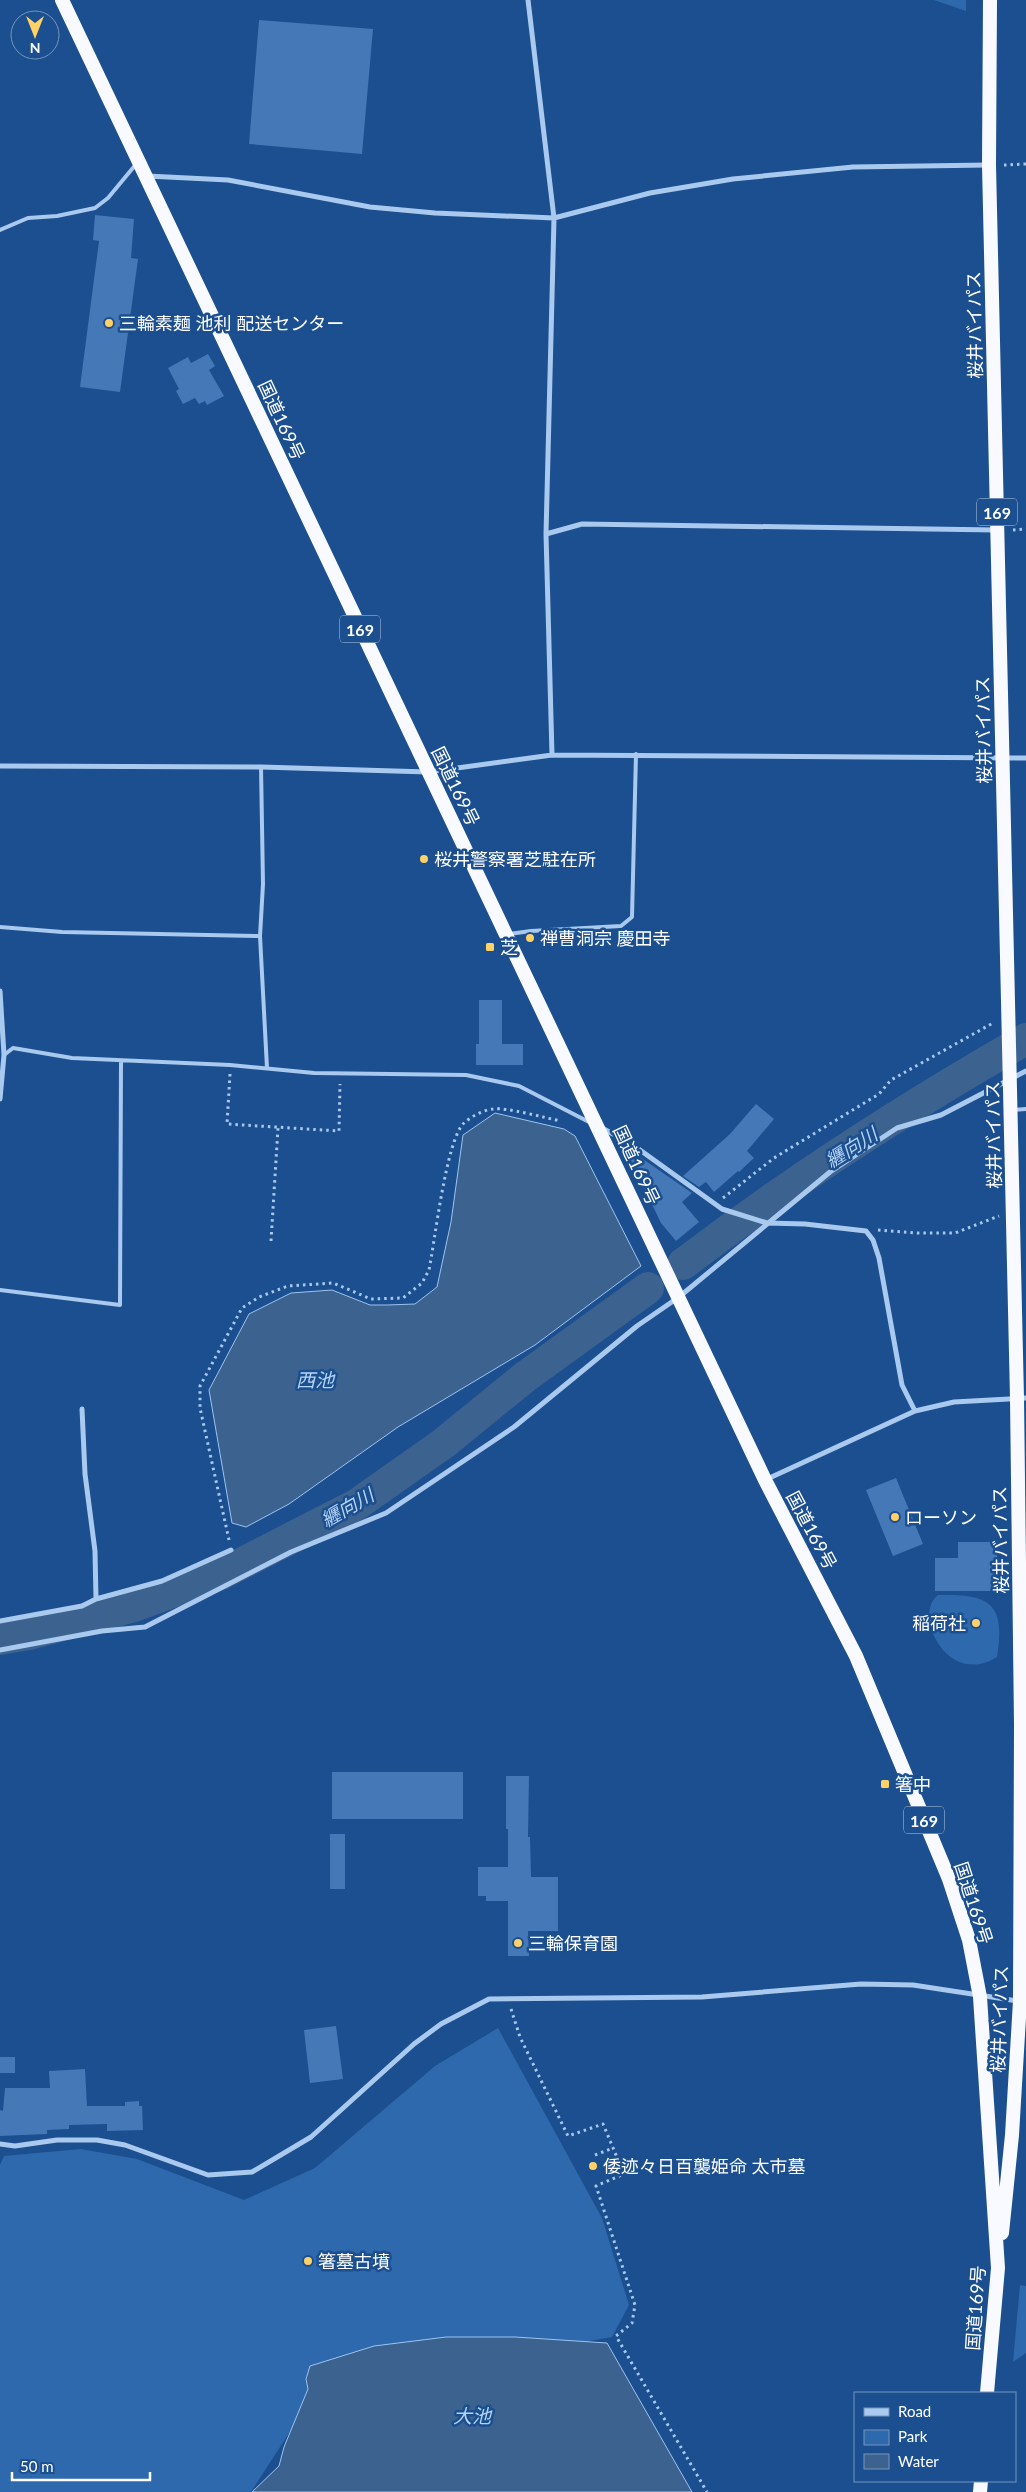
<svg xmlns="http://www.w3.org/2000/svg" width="1026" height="2492" font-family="Lato,'Noto Sans JP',sans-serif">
	<rect width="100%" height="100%" fill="#1b4f8f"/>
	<!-- green -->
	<path fill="#2e69ad" d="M934,0h32v11z
		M938,1595c51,-1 68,7 59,62 -49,31 -85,-42 -59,-62z
		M498,2028l104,190 27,87 -17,32 -57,10 -218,12 -86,133h-251v-327l4,-9 77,-7 56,10 107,41 71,-32 120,-102z
		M1020,2285l6,1v67l-13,9z"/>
	<!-- water -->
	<path fill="#3c6290" stroke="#9cc4f0" d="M495,1113l69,16 11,7 66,130 -106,79 -137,82 -109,77 -43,23 -14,-4 -23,-133 40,-76 42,-21 41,-3 38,15h17l28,-1 22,-17 14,-65 12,-87z
		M446,2337h69l92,6 85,149h-440l27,-26 5,-19 24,-58 -2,-10 4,-13 64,-20z"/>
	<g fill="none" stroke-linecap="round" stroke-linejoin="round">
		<!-- river -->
		<path stroke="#3c6290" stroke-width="32" d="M683,1264c109,-83 224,-157 343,-225
			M0,1639l29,-5 105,-28 87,-32 135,-69 88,-62 81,-66 123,-89"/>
	</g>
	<!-- building -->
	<path fill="#4478b7" d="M259,20l114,9 -11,125 -113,-10z
		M95,215l39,4 -3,39 7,1 -18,133 -40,-5 19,-146 -6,-1z
		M208,354l7,12 -6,4 15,26 -17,9 -2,-4 -6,3 -4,-6 -12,6 -7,-13 3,-2 -11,-21 20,-11 3,6z
		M479,1000h23v44h21v21h-47v-21h3z
		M756,1104l18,15 -27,32 7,7 -15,14 -1,-1 -24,21 -8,-10 -7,5 -16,-11 47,-42z
		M624,1146l68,47 -10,9 17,20 -23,19 -15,-18z
		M896,1478l27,66 -30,12 -27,-66z
		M958,1542h39v49h-62v-33h23z
		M332,1772h131v47h-131z
		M506,1776h23l-1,61h2l1,40h27v54h-30l1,25h-21v-55h-22v-5h-8v-29h30v-38h-2z
		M330,1834h15v55h-15z
		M336,2026l7,53 -33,4 -6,-53z
		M0,2057h15v16h-15z
		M85,2069l2,37h38v-4l14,-1v5h3l1,24 -36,1v-7l-38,1v4l-22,1v4l-47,2v-26l3,1 2,-23h45l-1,-17z"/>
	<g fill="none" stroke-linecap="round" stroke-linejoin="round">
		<!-- path -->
		<path stroke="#a9c9ee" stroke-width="3" stroke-dasharray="2.5 4" stroke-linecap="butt" d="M1004,165l22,-1
			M1013,530l13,-1
			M230,1074l-3,50 112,7 1,-47
			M723,1198l51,-40 105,-64 12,-14 102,-57
			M878,1230l39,3h38l44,-17
			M271,1241l7,-113
			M229,1540l-29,-132v-22l42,-78 17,-11 29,-11 45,-3 38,16 32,-1 19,-15 7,-13c6,-30 17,-127 34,-146 7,-7 20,-14 30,-15 14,-2 52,9 68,12
			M929,1620l15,1
			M511,2009l9,28 48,99 35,-12 21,50 -28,12 39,119 -3,18 -16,13 91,156
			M595,2155l18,-7"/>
		<!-- service -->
		<path stroke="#a9c9ee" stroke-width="4" d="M0,230l28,-12 29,-2 38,-8 13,-10 29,-35
			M261,767l2,117 -3,52 7,132
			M0,927l62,5 198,4
			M509,934l22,-3 90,-5 11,-9 4,-163
			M4,1055l9,-7 59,10 158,7 84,8 152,2 53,11 72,37
			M1013,1110l13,-1
			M0,1290l120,15 1,-244"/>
		<!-- minor -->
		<path stroke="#a9c9ee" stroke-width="5" d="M528,0l26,218 -8,316 6,221
			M147,176l81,4 142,27 65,6 119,5 96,-25 83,-14 120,-12 135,-2
			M546,534l36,-10 414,6
			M0,766l261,1 167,5 124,-17 474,3
			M0,991l4,64 -4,44
			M602,1128l31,17 89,64 45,14 38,1 61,7 7,9 6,18 23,127 13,26
			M82,1409l3,65 10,77 1,48
			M765,1480l150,-69 39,-9 72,-4
			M0,1621l82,-15 14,-7 66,-18 69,-31
			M0,1650l102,-19 43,-4 146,-75 95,-39 128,-86 123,-101 42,-29 151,-125 67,-44 44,-13 85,-44
			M0,2144l15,2 42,-6h40l28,5 83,30 44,-3 59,-35 103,-93 27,-20 48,-25 213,-2 159,-13 52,1 105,16"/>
		<!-- trunk -->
		<path stroke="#f8faff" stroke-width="14" d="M62,0l703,1480 91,176 93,223 20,61 11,57 18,271 -11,125
			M990,0l-1,165 28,1233 4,326 -1,277 -8,134 -10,98
			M980,2492l1,-11"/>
	</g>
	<!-- markers -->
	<g fill="#ffd166" stroke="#1b4f8f" stroke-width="2">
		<circle cx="109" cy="323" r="5"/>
		<circle cx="424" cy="859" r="5"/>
		<circle cx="530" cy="938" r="5"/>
		<rect x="485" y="942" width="10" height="10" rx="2.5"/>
		<circle cx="895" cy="1517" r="5"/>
		<circle cx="976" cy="1623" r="5"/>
		<rect x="880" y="1779" width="10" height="10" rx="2.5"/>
		<circle cx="518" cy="1943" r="5"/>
		<circle cx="593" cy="2166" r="5"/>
		<circle cx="308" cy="2261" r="5"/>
	</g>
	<g text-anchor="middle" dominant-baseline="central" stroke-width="5" stroke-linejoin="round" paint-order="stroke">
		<!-- shield labels -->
		<g fill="#1b4f8f" stroke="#bbcadd" stroke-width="1">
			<rect x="977" y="498.5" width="40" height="27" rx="4"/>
			<rect x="340" y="615.5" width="40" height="27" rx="4"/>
			<rect x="904" y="1806.5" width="40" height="27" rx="4"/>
		</g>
		<g font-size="16" font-weight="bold" fill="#fff">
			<text x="997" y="512">169</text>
			<text x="360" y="629">169</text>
			<text x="924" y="1820">169</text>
		</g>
		<!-- poi labels -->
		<g font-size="18" fill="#fff" stroke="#1b4f8f" text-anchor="start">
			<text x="119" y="323">三輪素麺 池利 配送センター</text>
			<text x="434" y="859">桜井警察署芝駐在所</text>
			<text x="540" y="938">禅曹洞宗 慶田寺</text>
			<text x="500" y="947">芝</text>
			<text x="905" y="1517">ローソン</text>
			<text x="966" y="1623" text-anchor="end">稲荷社</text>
			<text x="895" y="1784">箸中</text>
			<text x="528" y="1943">三輪保育園</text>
			<text x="603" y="2166">倭迹々日百襲姫命 太市墓</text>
			<text x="318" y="2261">箸墓古墳</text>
		</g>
		<!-- street labels -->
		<g font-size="18" fill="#fff" stroke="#1b4f8f">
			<text transform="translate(974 325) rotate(-91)">桜井バイパス</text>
			<text transform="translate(282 420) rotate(65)">国道169号</text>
			<text transform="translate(983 730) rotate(-91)">桜井バイパス</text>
			<text transform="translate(456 786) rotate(64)">国道169号</text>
			<text transform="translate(993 1135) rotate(-91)">桜井バイパス</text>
			<text transform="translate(637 1165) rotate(65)">国道169号</text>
			<text transform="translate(812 1530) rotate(62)">国道169号</text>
			<text transform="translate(1000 1540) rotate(-91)">桜井バイパス</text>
			<text transform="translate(974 1903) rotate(72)">国道169号</text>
			<text transform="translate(999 2019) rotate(-88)">桜井バイパス</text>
			<text transform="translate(975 2308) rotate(-86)">国道169号</text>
		</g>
		<!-- water labels -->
		<g font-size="19" font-style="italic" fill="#b5d3f5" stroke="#1b4f8f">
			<text transform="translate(851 1147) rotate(-32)">纒向川</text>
			<text x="315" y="1379">西池</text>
			<text transform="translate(347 1507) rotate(-30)">纒向川</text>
			<text x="472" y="2415">大池</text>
		</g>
	</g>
	<!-- legend -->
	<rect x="854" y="2392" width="162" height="90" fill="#1b4f8f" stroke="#7695bc"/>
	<rect x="864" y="2408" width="25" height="8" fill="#a9c9ee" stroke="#7695bc"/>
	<text x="898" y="2417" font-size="15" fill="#ffffff">Road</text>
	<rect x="864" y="2430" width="25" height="15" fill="#2e69ad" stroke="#7695bc"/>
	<text x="898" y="2442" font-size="15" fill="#ffffff">Park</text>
	<rect x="864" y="2454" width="25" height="15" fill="#3c6290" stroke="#7695bc"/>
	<text x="898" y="2467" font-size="15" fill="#ffffff">Water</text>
	<!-- north arrow -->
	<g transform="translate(35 35) rotate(180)"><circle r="24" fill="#1b4f8f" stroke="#7695bc"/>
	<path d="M0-4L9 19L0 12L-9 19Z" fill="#ffd166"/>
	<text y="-8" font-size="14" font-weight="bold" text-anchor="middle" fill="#ffffff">N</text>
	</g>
	<!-- scale -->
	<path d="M12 2472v8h138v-8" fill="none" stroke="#ffffff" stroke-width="2.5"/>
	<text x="20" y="2472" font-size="15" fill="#ffffff" stroke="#1b4f8f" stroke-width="4" paint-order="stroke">50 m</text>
</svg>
